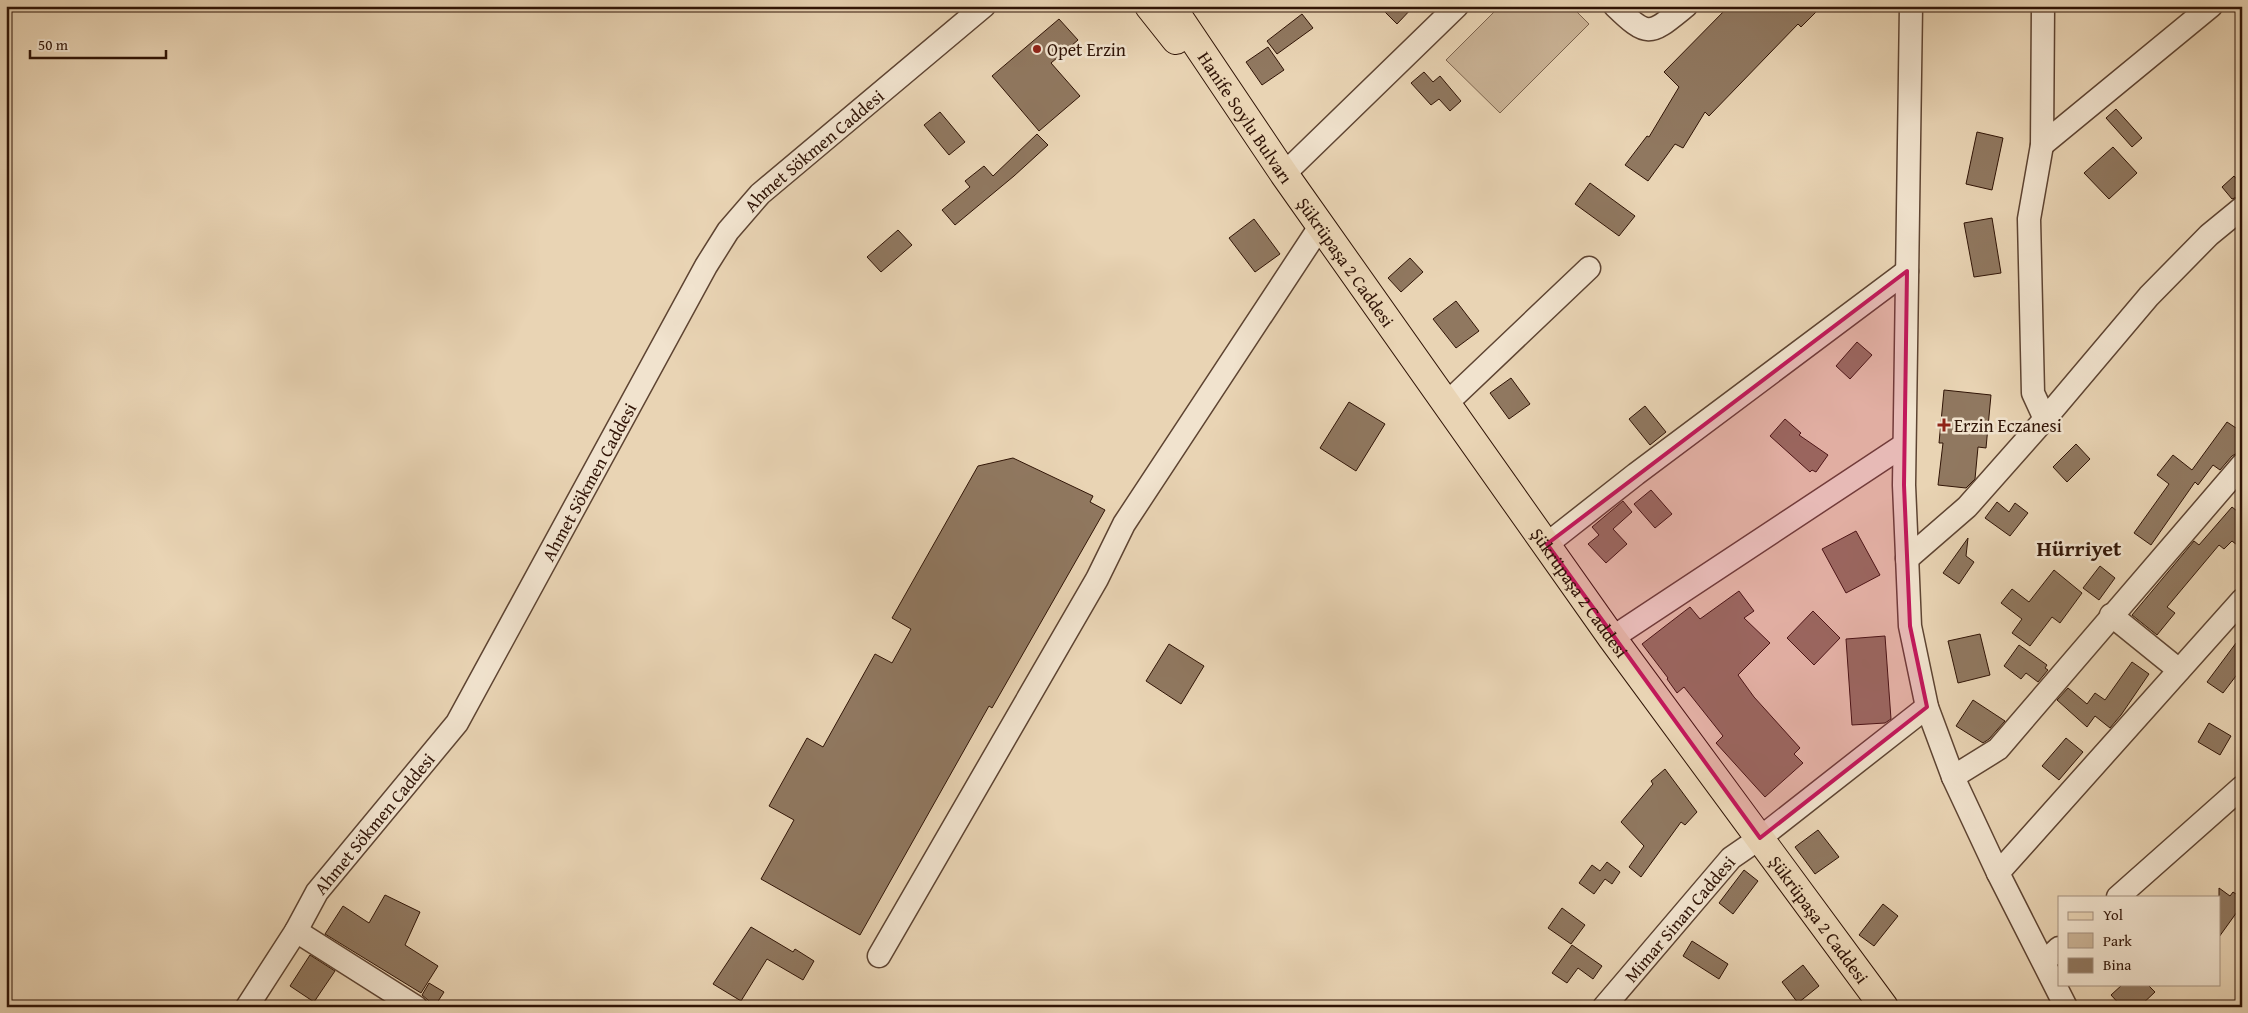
<svg xmlns="http://www.w3.org/2000/svg" width="2248" height="1013" font-family="'Gentium Book Plus',serif">
	<rect width="100%" height="100%" fill="#e9d4b4"/>
	<filter id="stains"><feTurbulence type="fractalNoise" baseFrequency=".004" numOctaves="4"/><feColorMatrix values="0 0 0 0 .2 0 0 0 0 .09 0 0 0 0 .02 0 0 0 .5 -.17"/></filter>
	<radialGradient id="worn" r=".72"><stop offset=".6" stop-color="#630" stop-opacity="0"/><stop offset="1" stop-color="#630" stop-opacity=".3"/></radialGradient>
	<!-- green -->
	<path fill="#cab396" stroke="#7d644e" d="M1500,6h71l18,18 -89,89 -54,-53z"/>
	<!-- building -->
	<path fill="#907860" stroke="#301406" d="M1379,6h35l-17,18z
		M1729,6h93l-21,21 -3,-3 -89,92 -4,-4 -22,36 -8,-4 -27,37 -23,-16 22,-29 2,1 30,-50 -15,-15z
		M1302,14l11,14 -36,26 -10,-13z
		M1059,19l19,21 -27,23 29,33 -41,35 -47,-55z
		M1268,47l16,23 -22,15 -16,-23z
		M1424,72l9,10 7,-6 21,25 -11,10 -11,-12 -8,6 -20,-22z
		M2116,109l26,29 -10,9 -26,-29z
		M940,112l25,30 -16,13 -25,-30z
		M1977,132l26,6 -11,52 -26,-6z
		M1037,134l11,11 -34,31 -59,49 -13,-15 28,-23 -5,-6 19,-15 9,10z
		M2113,147l24,26 -28,26 -25,-26z
		M2234,176l8,9v10l-10,4 -10,-12z
		M1590,183l45,33 -16,20 -44,-32z
		M1992,218l9,55 -27,4 -10,-54z
		M1254,219l26,35 -25,18 -26,-34z
		M898,230l14,15 -31,27 -14,-15z
		M1410,258l13,14 -22,20 -13,-14z
		M1456,301l23,30 -23,17 -23,-29z
		M1857,342l15,13 -22,24 -14,-13z
		M1511,378l19,26 -21,15 -19,-26z
		M1944,390l47,5 -5,53 -8,-1 -3,32 -9,9 -28,-3 5,-42h-4z
		M1349,402l36,22 -29,47 -36,-23z
		M1645,406l21,26 -16,13 -21,-26z
		M1785,419l16,14 -2,2 29,20 -12,17 -4,-2 -2,2 -40,-36z
		M2227,422l15,10v17l-3,3 -7,4 -12,14 -7,-5 -15,20 -3,-3 -44,63 -17,-12 35,-49 -12,-9 16,-20 19,15z
		M2076,444l14,15 -23,23 -14,-15z
		M1013,458l80,38 -3,6 15,8 -113,198 -3,-2 -129,229 -99,-56 33,-59 -25,-14 38,-68 16,9 52,-93 17,9 19,-34 -19,-11 86,-152z
		M1651,490l21,24 -17,14 -21,-24z
		M1623,501l9,11 -19,17 14,15 -21,19 -18,-19 11,-9 -7,-8z
		M1997,502l12,10 6,-9 13,10 -18,23 -25,-18z
		M2232,507l10,8v34l-10,-8 -8,8 -5,-4 -52,62 8,6 -18,22 -25,-20 62,-74 5,4z
		M1856,531l24,44 -34,18 -24,-44z
		M1968,538l-2,18 8,6 -15,22 -16,-11z
		M2100,566l15,12 -16,22 -16,-12z
		M2054,570l28,23 -22,30 -8,-6 -22,29 -18,-13 10,-14 -21,-16 11,-14 17,13z
		M1739,591l15,20 -10,7 26,25 -32,32 16,22 46,51 -6,6 9,9 -38,34 -49,-54 7,-7 -39,-49 -7,6 -10,-14 1,-1 -26,-34 48,-37 10,12z
		M1813,611l27,27 -26,27 -27,-27z
		M1980,634l10,41 -32,8 -10,-42z
		M2242,635v33l-19,25 -16,-11z
		M1885,636l6,83 -6,4 -33,2 -6,-86z
		M1169,644l35,22 -23,38 -35,-23z
		M2019,645l28,20 -2,3 3,2 -10,12 -12,-9 -5,6 -17,-13z
		M2132,662l17,12 -28,41 -11,13 -15,-12 -8,11 -30,-27 11,-12 19,16 8,-11 10,7z
		M1973,700l32,21 -16,18 -6,4 -27,-17z
		M2209,723l22,13 -11,19 -22,-13z
		M2066,738l17,14 -24,28 -17,-14z
		M1665,769l32,43 -12,13 -4,-3 -40,55 -12,-10 15,-21 -23,-24 32,-38 -2,-3z
		M1818,830l21,27 -24,17 -20,-27z
		M1607,862l13,10 -8,12 -7,-5 -11,15 -15,-11 13,-18 8,6z
		M1744,870l14,11 -25,33 -14,-11z
		M2219,888l11,8 3,-4 9,6v7l-23,32z
		M385,895l35,17 -15,33 33,21 -17,27 -96,-59 18,-28 26,17z
		M1883,904l15,12 -24,30 -15,-11z
		M1562,908l23,17 -14,19 -23,-16z
		M751,927l42,25 2,-3 19,12 -11,19 -36,-21 -26,42 -28,-17z
		M1692,941l36,23 -9,15 -36,-23z
		M1572,945l30,21 -9,13 -15,-11 -11,15 -15,-10z
		M310,955l25,16 -21,31 -24,-16z
		M1803,965l16,21 -21,17 -16,-21z
		M429,983l15,9 -9,14 -13,-11z
		M2123,984h24l8,8 -16,15h-17l-11,-12z"/>
	<g fill="none" stroke-linecap="round" stroke-linejoin="round">
		<!-- minor casing -->
		<g stroke="#5e4432" stroke-width="25">
			<g id="minor">
				<path d="M1615,6c34,33 35,29 71,0"/>
				<path d="M1911,6l-7,479 6,141 17,81 26,70 45,96 68,134"/>
				<path d="M2043,6l-1,139 -13,74 4,174 12,26"/>
				<path d="M2042,145l169,-139"/>
				<path d="M1284,174l173,-168"/>
				<path d="M1447,403l142,-135"/>
				<path d="M1547,544l89,-70 271,-203"/>
				<path d="M1907,559l60,-52 78,-88 104,-123 60,-61 33,-27"/>
				<path d="M2111,615l68,55"/>
				<path d="M1612,638l292,-193"/>
				<path d="M1953,777l45,-28 244,-284"/>
				<path d="M1998,873l244,-273"/>
				<path d="M2118,897l124,-110"/>
				<path d="M296,931l120,76"/>
				<path d="M879,956l218,-377 27,-55 197,-299"/>
				<path d="M2044,962l15,-14"/>
				<path id="s1" d="M247,1007l49,-76 21,-39 140,-169 249,-457 22,-35 32,-37 224,-188"/>
				<path id="s2" d="M1604,1007l127,-149 29,-20 167,-131"/>
			</g>
		</g>
		<!-- major casing -->
		<g stroke="#301406" stroke-width="30">
			<g id="major">
				<path d="M1149,6l27,34"/>
				<path id="s3" d="M1171,6l113,168 328,464 272,369"/>
			</g>
		</g>
		<!-- minor -->
		<use href="#minor" stroke="#f1e3ce" stroke-width="22"/>
		<!-- major -->
		<use href="#major" stroke="#e9d4b4" stroke-width="28"/>
	</g>
	<!-- marked area -->
	<path fill="#c2185b" fill-opacity="0.2" stroke="#c2185b" stroke-width="4" stroke-linejoin="round" d="M1907,271l-3,214 6,141 17,81 -167,131 -213,-294z"/>
	<!-- markers -->
	<g fill="#8f2418" stroke="#f1e3ce" stroke-width="2">
		<circle cx="1037" cy="49" r="5"/>
		<path d="M1941.5 417.5h5v5h5v5h-5v5h-5v-5h-5v-5h5z"/>
	</g>
	<g text-anchor="middle" dominant-baseline="central" stroke-width="5" stroke-linejoin="round" paint-order="stroke">
		<!-- poi labels -->
		<g font-size="18" fill="#301406" stroke="#f1e3ce" text-anchor="start">
			<text x="1047" y="49">Opet Erzin</text>
			<text x="1954" y="425">Erzin Eczanesi</text>
		</g>
		<!-- street labels -->
		<g font-size="18" fill="#301406" stroke="#f1e3ce">
			<text stroke="none"><textPath href="#s3" startOffset="134">Hanife Soylu Bulvarı</textPath></text>
			<text stroke="none"><textPath href="#s1" startOffset="1034">Ahmet Sökmen Caddesi</textPath></text>
			<text stroke="none"><textPath href="#s3" startOffset="310">Şükrüpaşa 2 Caddesi</textPath></text>
			<text stroke="none"><textPath href="#s1" startOffset="629">Ahmet Sökmen Caddesi</textPath></text>
			<text stroke="none"><textPath href="#s3" startOffset="715">Şükrüpaşa 2 Caddesi</textPath></text>
			<text stroke="none"><textPath href="#s1" startOffset="224">Ahmet Sökmen Caddesi</textPath></text>
			<text stroke="none"><textPath href="#s3" startOffset="1120">Şükrüpaşa 2 Caddesi</textPath></text>
			<text stroke="none"><textPath href="#s2" startOffset="116">Mimar Sinan Caddesi</textPath></text>
		</g>
		<!-- district labels -->
		<g font-size="22" font-weight="bold" fill="#301406" stroke="#f1e3ce">
			<text x="2079" y="548">Hürriyet</text>
		</g>
	</g>
	<!-- margin -->
	<rect width="2248" height="1013" fill="none" stroke="#e9d4b4" stroke-width="25"/>
	<rect x="8" y="8" width="2233" height="998" fill="none" stroke="#301406" stroke-width="2.5"/>
	<rect x="12" y="12" width="2223" height="988" fill="none" stroke="#301406"/>
	<!-- legend -->
	<rect x="2058" y="896" width="162" height="90" fill="#f1e3ce" stroke="#a4907e"/>
	<rect x="2068" y="912" width="25" height="8" fill="#e9d4b4" stroke="#a4907e"/>
	<text x="2103" y="920" font-size="15" fill="#301406">Yol</text>
	<rect x="2068" y="933" width="25" height="15" fill="#cab396" stroke="#a4907e"/>
	<text x="2103" y="946" font-size="15" fill="#301406">Park</text>
	<rect x="2068" y="958" width="25" height="15" fill="#907860" stroke="#a4907e"/>
	<text x="2103" y="970" font-size="15" fill="#301406">Bina</text>
	<!-- scale -->
	<path d="M30 50v8h136v-8" fill="none" stroke="#301406" stroke-width="2.5"/>
	<text x="38" y="50" font-size="15" fill="#301406" stroke="#f1e3ce" stroke-width="4" paint-order="stroke">50 m</text>
	<rect width="100%" height="100%" filter="url(#stains)"/>
	<rect width="100%" height="100%" fill="url(#worn)"/>
</svg>
